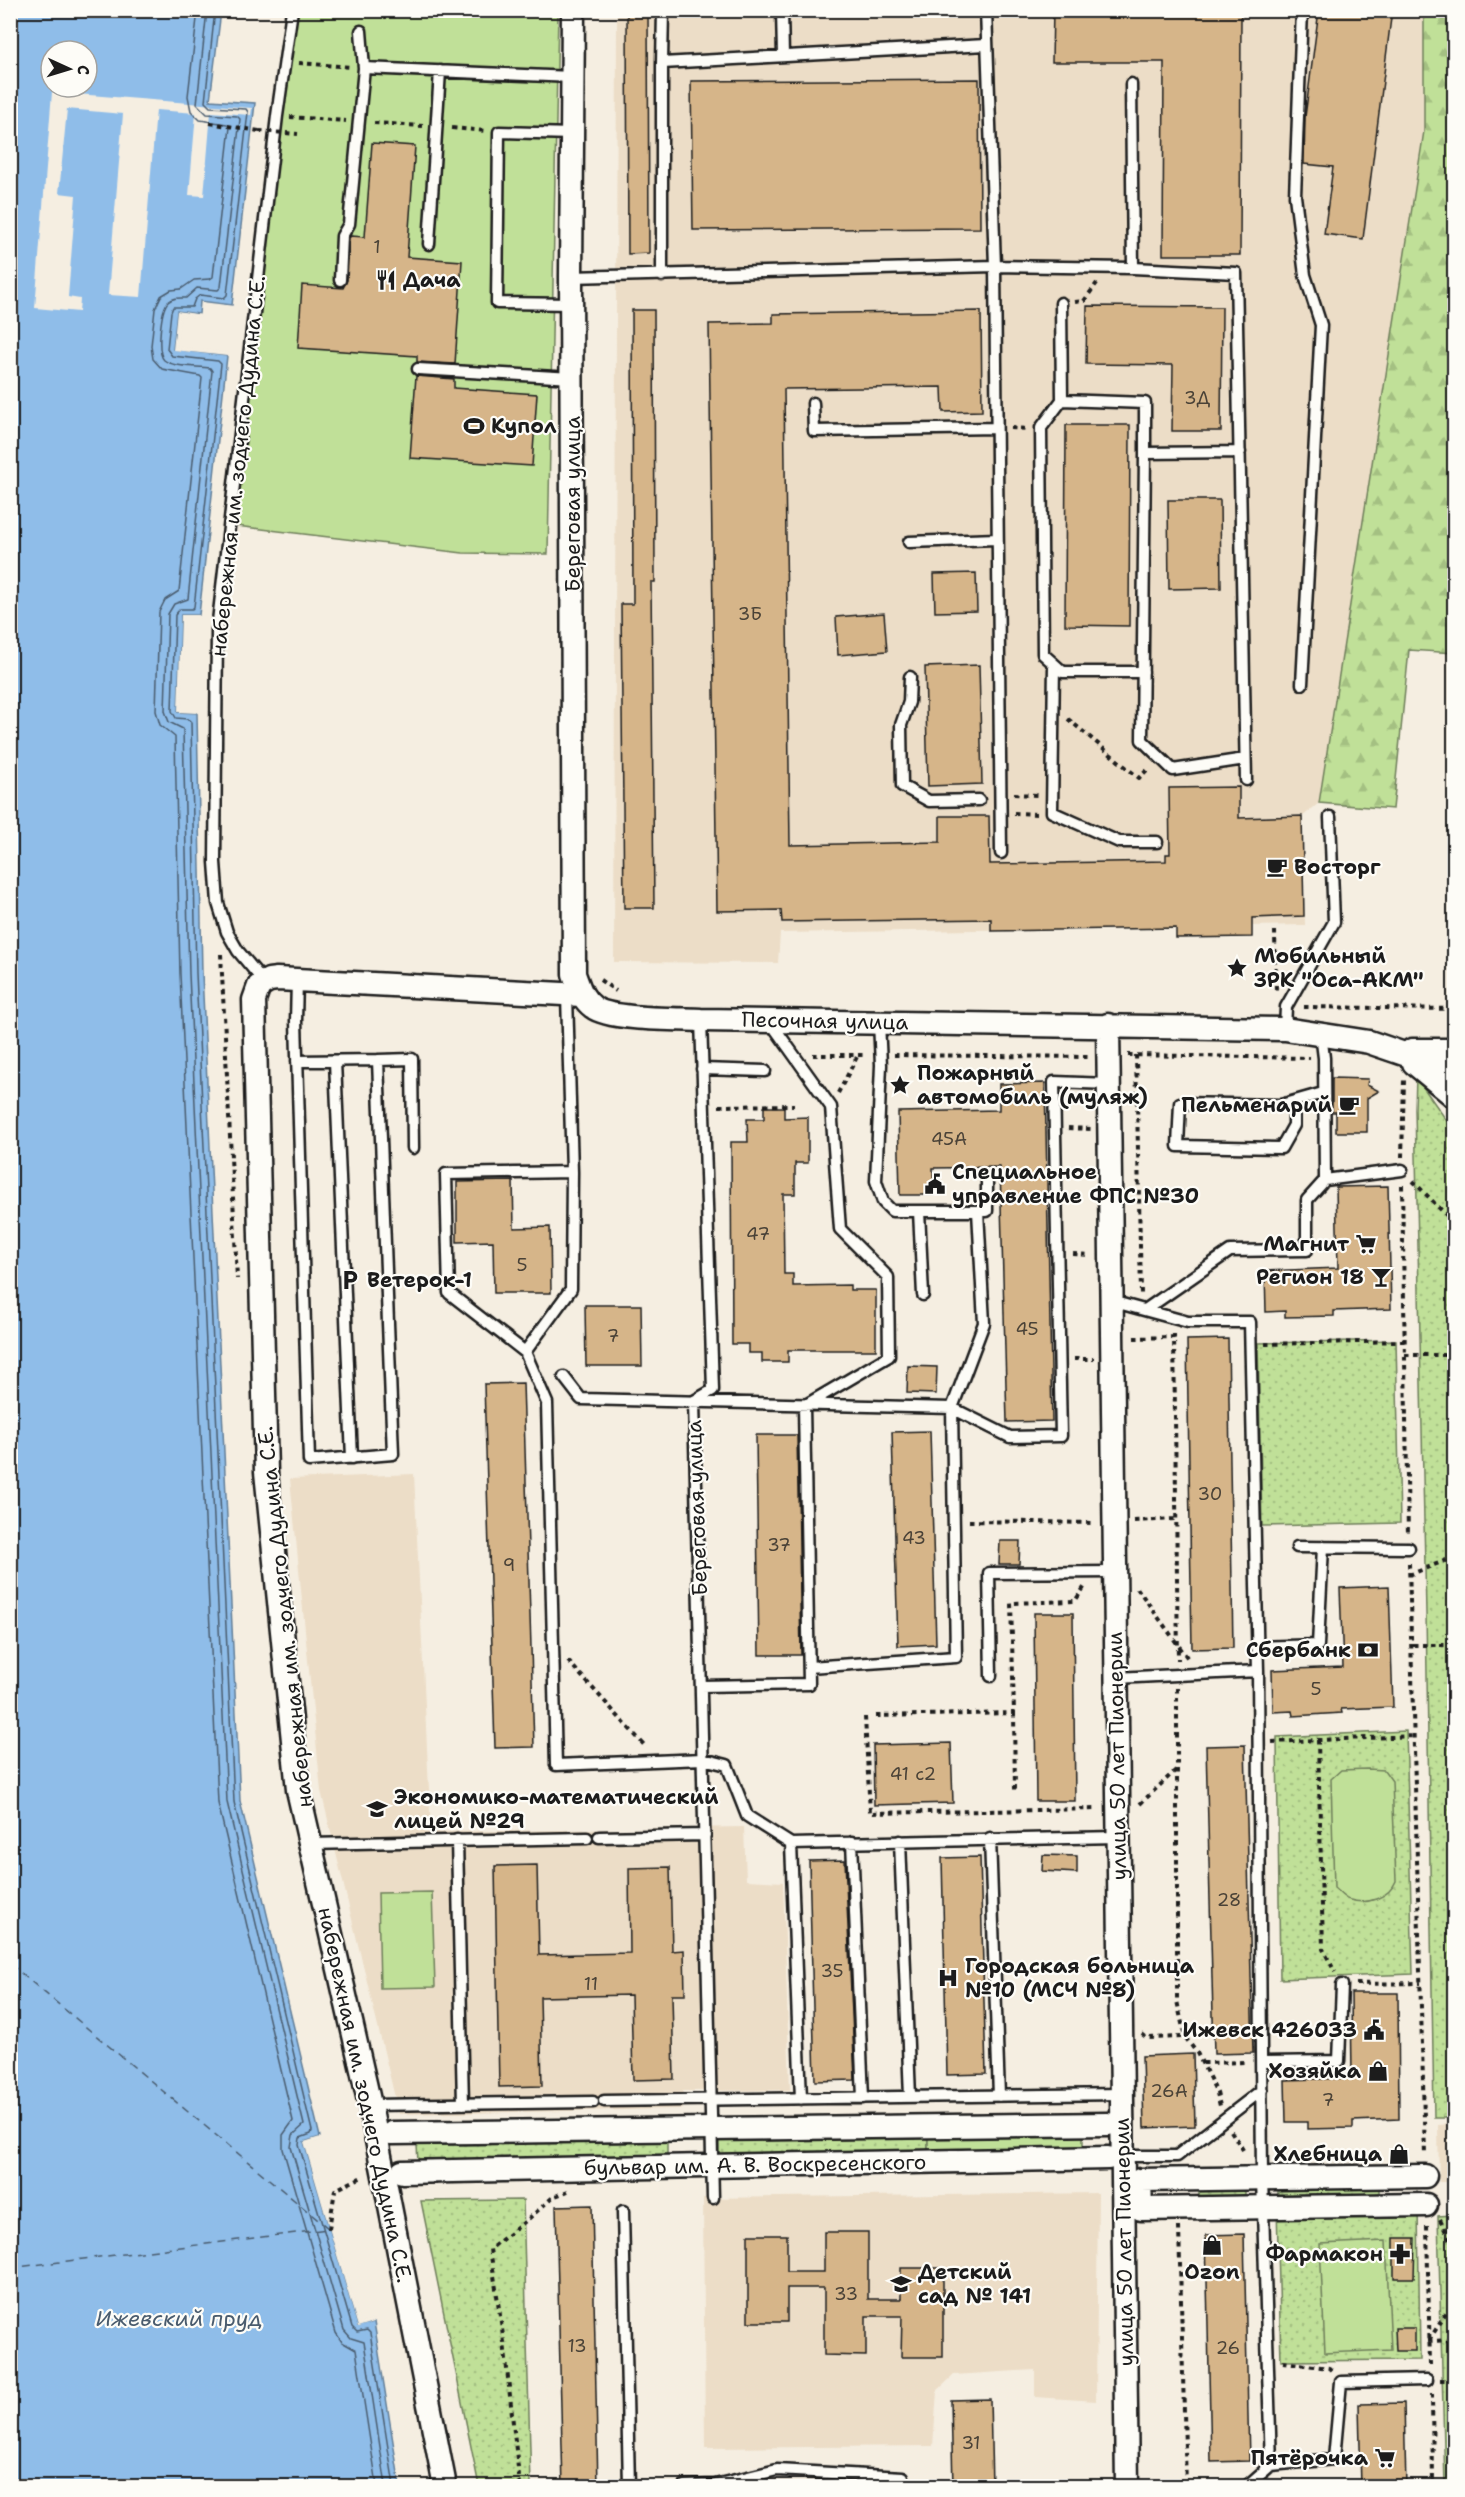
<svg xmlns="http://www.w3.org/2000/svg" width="1465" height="2497" font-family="'Shantell Sans',sans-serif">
	<defs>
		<pattern id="grass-dots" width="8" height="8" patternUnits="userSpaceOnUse" patternTransform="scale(1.5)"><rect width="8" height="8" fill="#c0e098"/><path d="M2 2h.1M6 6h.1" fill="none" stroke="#a4c082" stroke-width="1.8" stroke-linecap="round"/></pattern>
		<pattern id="forest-firs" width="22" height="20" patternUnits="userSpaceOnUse" patternTransform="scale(1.5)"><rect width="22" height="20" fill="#c0e098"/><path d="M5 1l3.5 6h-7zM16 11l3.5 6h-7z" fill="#a4c082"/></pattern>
	</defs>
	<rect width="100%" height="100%" fill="#f5eee1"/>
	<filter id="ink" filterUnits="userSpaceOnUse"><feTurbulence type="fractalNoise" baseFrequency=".0167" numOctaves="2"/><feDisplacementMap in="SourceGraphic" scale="12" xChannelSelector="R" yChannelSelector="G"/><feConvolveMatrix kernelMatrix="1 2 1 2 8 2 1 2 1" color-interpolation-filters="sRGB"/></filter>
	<g filter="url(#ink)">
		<!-- built -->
		<path fill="#ecddc7" d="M617,11h807v120l-105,672 -17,14 3,108 -525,8 -2,30 -164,-1z
			M414,1474l17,358 313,-5 2,53 37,2 7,208 -107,1v18l-284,5 -78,-323 -31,-312z
			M1454,2124v58h-15l-1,-57z
			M1098,2193l-2,208 -61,-4v-27l-81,5 -17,16 -4,55 -228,2 -2,-250z"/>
		<!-- grass -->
		<path fill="url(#grass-dots)" stroke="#6e7e5a" stroke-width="1.5" d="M1416,1077l38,54v987h-20l-8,-506 -11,-503z
			M1396,1340l4,183 -138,3 -4,-183z
			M1406,1731l7,243 -133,5 -3,-242z
			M928,2136v18l-209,4v-18z
			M667,2141v16l-249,5 -1,-17z
			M1379,2183v15l-101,2v-16z
			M1199,2184h46v16h-46z
			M523,2200l8,286h-52l-58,-285z
			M1418,2204l2,156 -139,1 -4,-154z
			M1454,2215v271h-9l-7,-270z"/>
		<!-- forest -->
		<path fill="url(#forest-firs)" stroke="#6e7e5a" stroke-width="1.5" d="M1424,11h30v642l-45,-3 -16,159 -74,-6 105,-672z"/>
		<!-- green -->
		<path fill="#c0e098" stroke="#6e7e5a" stroke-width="1.5" d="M293,11h265l-10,543 -85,-1 -235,-28z
			M1367,1769l17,1 8,11 4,100c-7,17 -29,24 -46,19 -6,-1 -11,-8 -16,-12l-3,-109 10,-9z
			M432,1892l3,95 -55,1 -2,-95z
			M1083,2132v18l-155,4v-18z
			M1386,2241l5,109 -66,3 -5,-109z"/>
		<!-- water -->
		<path fill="#8fbde9" stroke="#617d97" stroke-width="1.5" fill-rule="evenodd" d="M11,11h210l-11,89 45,3 -23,202 -32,-4 -1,13 -22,-3 -4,38 54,7 -28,259h-18l-3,97 19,1 5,260 38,828 80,336 -16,5 54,184 16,-4 26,164h-389zM51,51h36v36h-36z"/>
		<!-- pier -->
		<path fill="#f5eee1" d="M52,92l200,16 -1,7 -40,-3 -7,84 -15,-1 7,-82 -40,-3 -15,187 -33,-2 15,-181 -56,-5 -8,84 17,2 -8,102 12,2 -1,13 -44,-4z
			M177,311l25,4 -3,2 -19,-2 -4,32 52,6 -1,3 -54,-6z
			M181,615h18v3h-15l-3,92h16v3l-19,-1z
			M320,2137l1,3 -13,4 52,179 13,-4 1,3 -16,5 -54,-185z"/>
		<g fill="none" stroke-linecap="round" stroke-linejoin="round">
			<!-- shore -->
			<path stroke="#4a5c6e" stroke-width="1.5" d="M198,10l-10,86 3,15 9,9 27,4 3,3 -17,150 -3,2 -16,1 -13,9 -10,1 -10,6 -6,13 -4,37 2,13 9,10 38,7 2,2 -23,213 -14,9 -6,12 -3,99 4,14 15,12 5,237 38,829 75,318 -10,14v14l53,184 6,9 14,8 21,136
				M207,10l-10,94 10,10 30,2 3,3 -19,168 -3,3 -21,-2 -11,10c-6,0 -12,-1 -18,4 -7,7 -12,50 -4,58 10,8 34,6 46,8l2,3 -24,228 -14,5 -6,10 -3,97 4,11 14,7 6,245 38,828 77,323 -11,10 -2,12 53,183 7,8 13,4 22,144
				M215,10l-10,92 5,5 36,2 2,3 -21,183 -3,3 -24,-3 -5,4 -3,8h-19l-2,5 -4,37 5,7 46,5 3,3 -27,243 -2,2h-12l-5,6 -3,96 4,7 12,1 3,3 5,251 38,829 78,329 -1,3 -11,4 -1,7 53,182 5,5 10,-2 3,3 24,153"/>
			<!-- ferry -->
			<path stroke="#4a5c6e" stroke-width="1.5" stroke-dasharray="8 6" stroke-linecap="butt" d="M10,1964l319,265
				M10,2268l318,-39"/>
		</g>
		<!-- building -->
		<path fill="#d6b589" stroke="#1c1c1c" stroke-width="1.5" d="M627,10h21l1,243 -21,1z
			M1053,10h188l-1,245h-77l1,-193h-112z
			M1319,10h73l-29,229 -39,-5 9,-67 -29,-3 1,-47z
			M979,79l1,149 -287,2 -2,-149z
			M372,143l43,3 -8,111 55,4 -7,103 -38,-2v-6l-119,-8 4,-63 41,3 4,-8 2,-42 2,-2 14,1z
			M1087,306l135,1 -1,124h-49l1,-66 -87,-1z
			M632,310h22l1,272h-4l3,326h-30l-3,-304h12z
			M981,311l1,100 -39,1 -1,-25 -158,2 6,456 150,-3v-26h49l1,48 176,-3v-7h4l-1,-66 70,-1v31l63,-2 2,100 -52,2v19l-76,1v-10l-185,3v-12l-209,3 -1,-12 -64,1 -8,-587 64,-1v-9z
			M416,376l38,3v9l83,6 -5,72 -122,-8z
			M1066,425h64l-1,201 -64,-1z
			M1168,500h52l1,88 -52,1z
			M976,573l1,38 -42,1 -1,-38z
			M884,613l3,38 -49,4 -2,-38z
			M979,665l3,119 -54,2 -3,-119z
			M1332,1078l36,1 -1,6 12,6 -12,7v34h-31v-20h-4z
			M1045,1083l7,338 -45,1 -7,-255 -67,1 1,27h-34l-2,-83 101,-2v-26z
			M764,1107h20v11l24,-1v46h-13v31h-12l1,80h9v12l57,-1v5h26v60h-88v12h-26v-9h-14v-9h-16l-1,-202h17l-1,-23h17z
			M513,1181l1,47 36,-1 1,66h-57l-1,-52 -36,1v-60z
			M1388,1186l3,123 -57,2v5l-49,1v-6l-19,1 -1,-41 73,-3 -2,-81z
			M585,1305h56l1,61h-56z
			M1228,1339l5,309 -41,1 -5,-309z
			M908,1366l29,1 -1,27 -29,-1z
			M523,1383l11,364 -39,1 -11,-364z
			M930,1431l6,213 -38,2 -6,-214z
			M756,1435h41l4,220h-42z
			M1000,1541h20l-1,23h-20z
			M1389,1586l4,121 -52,2 1,4 -49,3 -1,-5 -19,1 -1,-42 71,-3 -3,-79z
			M1034,1613h39l2,188h-39z
			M951,1743l2,60 -79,2 -1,-60z
			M1245,1745l8,308 -39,1 -8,-308z
			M1043,1855l34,1v17l-35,-2z
			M980,1857l6,217 -39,1 -5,-217z
			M845,1860l10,220 -40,1 -6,-220z
			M537,1865l2,90 91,-2 -1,-85 41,-1 2,84 12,-1 1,45h-13l2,84 -41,1 -2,-85 -91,2 2,89 -43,1 -4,-221z
			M1351,1993h47l1,126 -46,2v7l-46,1v-7h-21l-1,-42 67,-2z
			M1193,2054l2,72 -51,2 -2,-72z
			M592,2205l6,282h-35l-7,-281z
			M824,2232h44v67h33v-31h42v89h-42l1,-41h-36v40l-42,-1v-67h-37v34h-39v-87h39v37h37z
			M1244,2234l5,227 -38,1 -5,-227z
			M1394,2238h21l-1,40h-20z
			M1395,2328h20v23h-19z
			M990,2399l2,88h-39l-2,-87z
			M1404,2403l2,84h-45l-2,-83z"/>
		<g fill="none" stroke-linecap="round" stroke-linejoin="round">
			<!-- lane casing -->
			<g stroke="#1c1c1c" stroke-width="15">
				<path id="lane" d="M782,10l1,46
					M986,10l9,256 6,587
					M1302,10l-7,186 10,79 16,50 -19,359
					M361,31l3,37
					M662,63l1,-53
					M1131,84l2,184
					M572,134l-73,-2 -2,171 75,1
					M429,244l11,-173
					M662,276v-213l324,-18
					M571,277l424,-11 138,2 103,5 10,507
					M340,280l2,-44 7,-12 15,-156 208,9
					M1061,303l1,97 83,3v50l95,-1
					M418,369l154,9
					M1062,400l-21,28 2,226 20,18h80
					M813,403l1,28 182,-3
					M1145,453l-3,287 31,30 72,-11
					M909,542l88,-3
					M1054,664l-2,148 67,30h38
					M910,677l-1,25 -8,23 1,61 27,15 50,-1
					M297,980l-1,41 13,440 84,-7 -15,-394 -81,1
					M264,982l-26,-31 -11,-19 -9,-29 -3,-41 2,-232 60,-514 15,-106
					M567,995l5,177 -1,117 -46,63 22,51 9,362 147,-6 24,6 20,51 44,28 327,-7
					M701,1020l12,370 -19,11 19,797
					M879,1022l2,43 -5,116 7,21 9,9h95v-29
					M1285,1029l1,-22 48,-85 -4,-105
					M1321,1034l3,24 1,122
					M378,1060l34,-1 1,89
					M335,1061l17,397
					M702,1069l63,2
					M1294,1102v23l-13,23 -103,-2 2,-43 101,2 42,-12
					M919,1211l4,84
					M1111,1301l77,21h62l8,349
					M1145,1310l85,-59 77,-1v-50l18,-20 77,-10
					M525,1352l-76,-59 -3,-119 126,-2
					M564,1377l17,22 371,9 58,29 51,-1 -7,-354 55,2
					M1297,1547l112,1
					M1258,1647l60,-2 5,-98
					M809,1667l147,-10 -4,-249 32,-85 -6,-112
					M991,1676l-2,-103 126,-1
					M1116,1678l142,-7 4,507 9,287 -24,21
					M701,1686l108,-2 -5,-278 85,-50 -1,-79 -48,-48 -9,-122 -60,-84
					M599,1837l106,-2
					M990,1838l9,258
					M457,1840l6,264
					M900,1841l10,256
					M852,1842l11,256
					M310,1844l277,-6
					M791,1844l10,255
					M1262,2062l77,-1 3,-76
					M604,2101l518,-7
					M370,2105l223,-3
					M1123,2156h54l85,-66
					M623,2211l6,275
					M1271,2465l63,-6 7,-77 86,-2
					M684,2486l31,-1 62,-15 126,7v9"/>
			</g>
			<!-- street casing -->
			<g stroke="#1c1c1c" stroke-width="27">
				<path id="street" d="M573,10l-2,267 3,697c5,13 8,25 19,33 16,13 85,12 108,13l584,9 84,13 85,29
					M1108,1025l19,1461
					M1412,1050h42
					M1414,1063l40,33
					M392,2133l716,-9
					M402,2172l706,-14
					M1425,2176l-285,4 1,29 285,-4
					M445,2486l-75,-381 -72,-315 -32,-318 -12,-472 5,-14 10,-6 8,-1 305,16"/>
			</g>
			<!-- path -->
			<path stroke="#1c1c1c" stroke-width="4" stroke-dasharray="4.5 4.5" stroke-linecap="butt" d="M299,63l52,4
				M290,117l56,4
				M210,123l49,8
				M374,123l49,3
				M452,128l34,3
				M1075,302l9,-1 13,-18
				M1011,428l17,1
				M1068,719l71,59 10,-10
				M1014,794l23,1
				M1014,813l25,1
				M1275,931l1,60
				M221,954l16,325
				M600,980l16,11
				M1304,1007l150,2
				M813,1055h53
				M894,1055l194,2
				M1128,1055l182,3
				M1136,1055l5,239
				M838,1093l20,-38
				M719,1106l75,-1
				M1068,1128l23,1
				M1402,1157l2,-77
				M1413,1181l41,42
				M1402,1185l6,350
				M1073,1254l16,1
				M1174,1334l4,326
				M1134,1338l43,-1
				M1265,1344l140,-3
				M1405,1355h49
				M1074,1359h20
				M969,1521l125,2
				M1134,1521l43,-2
				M1409,1563l16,593
				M1409,1575l45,-18
				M1137,1588l52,72
				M1413,1645h41
				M568,1661l78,86
				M1177,1688v313l8,36 12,16 20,40 3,13
				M1014,1713l1,77
				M876,1716l138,-3 -3,-110 64,-2 10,-15
				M865,1717l5,96 227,-4
				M1318,1740l5,209 12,23
				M1272,1742l143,-6
				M1140,1804l37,-35
				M1356,1984l65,-1
				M1142,2034l5,4 38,-1
				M1203,2063l44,-1
				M1231,2131l14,22
				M1440,2219l14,28
				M1427,2226l3,139
				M1179,2227l7,259
				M329,2229l6,-39 27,-13
				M1429,2340l25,-38
				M1428,2341l26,-1
				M1283,2362l46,6 4,4
				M1440,2380h14
				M1432,2394l1,92
				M520,2486l-16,-144 -14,-93 37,-29 26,-23 15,-6"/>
			<!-- lane -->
			<use href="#lane" stroke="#fdfcf7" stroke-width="10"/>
			<!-- street -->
			<use href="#street" stroke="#fdfcf7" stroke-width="22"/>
			<!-- path-bridge -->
			<path stroke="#1c1c1c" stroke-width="4" stroke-dasharray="4.5 4.5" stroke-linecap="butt" d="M259,131l39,3"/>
		</g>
	</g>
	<!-- icons -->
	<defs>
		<g id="restaurant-bare" transform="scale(1.62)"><path d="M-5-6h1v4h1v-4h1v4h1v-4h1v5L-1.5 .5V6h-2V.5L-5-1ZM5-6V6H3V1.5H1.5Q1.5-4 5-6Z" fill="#1c1c1c" stroke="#fdfcf7" stroke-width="2.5" paint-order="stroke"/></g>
		<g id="stadium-bare" transform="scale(1.62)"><path d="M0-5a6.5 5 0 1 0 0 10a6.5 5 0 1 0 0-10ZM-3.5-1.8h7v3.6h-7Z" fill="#1c1c1c" stroke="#fdfcf7" stroke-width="2.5" paint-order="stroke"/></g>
		<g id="cafe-bare" transform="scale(1.62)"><path d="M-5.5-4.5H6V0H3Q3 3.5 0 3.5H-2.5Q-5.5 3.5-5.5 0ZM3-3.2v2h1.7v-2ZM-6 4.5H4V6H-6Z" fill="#1c1c1c" stroke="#fdfcf7" stroke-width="2.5" paint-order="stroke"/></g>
		<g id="sight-bare" transform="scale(1.62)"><path d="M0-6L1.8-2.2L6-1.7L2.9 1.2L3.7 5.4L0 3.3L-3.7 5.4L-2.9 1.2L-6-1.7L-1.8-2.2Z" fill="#1c1c1c" stroke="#fdfcf7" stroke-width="2.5" paint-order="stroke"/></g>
		<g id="civic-bare" transform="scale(1.62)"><path d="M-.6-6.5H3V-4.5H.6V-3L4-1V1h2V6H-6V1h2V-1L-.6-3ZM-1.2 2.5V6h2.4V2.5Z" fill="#1c1c1c" stroke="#fdfcf7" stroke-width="2.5" paint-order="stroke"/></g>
		<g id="supermarket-bare" transform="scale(1.62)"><path d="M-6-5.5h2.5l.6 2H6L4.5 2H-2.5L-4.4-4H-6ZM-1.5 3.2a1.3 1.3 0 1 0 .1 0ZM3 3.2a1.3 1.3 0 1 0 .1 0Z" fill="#1c1c1c" stroke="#fdfcf7" stroke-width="2.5" paint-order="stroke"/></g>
		<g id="bar-bare" transform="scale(1.62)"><path d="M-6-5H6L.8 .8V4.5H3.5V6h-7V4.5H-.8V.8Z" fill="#1c1c1c" stroke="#fdfcf7" stroke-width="2.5" paint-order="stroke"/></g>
		<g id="parking-bare" transform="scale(1.62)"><path d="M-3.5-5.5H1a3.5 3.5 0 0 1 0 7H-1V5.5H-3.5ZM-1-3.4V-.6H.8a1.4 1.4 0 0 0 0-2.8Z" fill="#1c1c1c" stroke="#fdfcf7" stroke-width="2.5" paint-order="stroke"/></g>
		<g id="bank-bare" transform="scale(1.62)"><path d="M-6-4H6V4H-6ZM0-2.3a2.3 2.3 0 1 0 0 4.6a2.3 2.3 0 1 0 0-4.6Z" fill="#1c1c1c" stroke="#fdfcf7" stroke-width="2.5" paint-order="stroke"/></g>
		<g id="school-bare" transform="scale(1.62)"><path d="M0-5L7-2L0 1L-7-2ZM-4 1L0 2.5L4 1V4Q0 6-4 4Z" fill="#1c1c1c" stroke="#fdfcf7" stroke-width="2.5" paint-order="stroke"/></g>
		<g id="hospital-bare" transform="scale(1.62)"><path d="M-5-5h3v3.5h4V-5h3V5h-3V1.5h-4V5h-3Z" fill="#1c1c1c" stroke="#fdfcf7" stroke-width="2.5" paint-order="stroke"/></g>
		<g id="shop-bare" transform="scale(1.62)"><path d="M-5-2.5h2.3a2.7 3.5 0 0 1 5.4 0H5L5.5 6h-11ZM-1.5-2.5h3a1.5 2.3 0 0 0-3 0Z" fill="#1c1c1c" stroke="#fdfcf7" stroke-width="2.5" paint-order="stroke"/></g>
		<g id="pharmacy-bare" transform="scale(1.62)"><path d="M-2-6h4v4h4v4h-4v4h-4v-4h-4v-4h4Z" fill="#1c1c1c" stroke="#fdfcf7" stroke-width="2.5" paint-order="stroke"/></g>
	</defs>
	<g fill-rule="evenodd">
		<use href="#restaurant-bare" x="386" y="280"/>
		<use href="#stadium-bare" x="474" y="426"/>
		<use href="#cafe-bare" x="1277" y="867"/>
		<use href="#sight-bare" x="1237" y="968"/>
		<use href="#sight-bare" x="900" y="1085"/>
		<use href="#cafe-bare" x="1349" y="1105"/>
		<use href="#civic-bare" x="935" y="1184"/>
		<use href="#supermarket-bare" x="1366" y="1244"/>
		<use href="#bar-bare" x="1381" y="1277"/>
		<use href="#parking-bare" x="350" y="1280"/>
		<use href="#bank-bare" x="1368" y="1650"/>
		<use href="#school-bare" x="377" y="1809"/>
		<use href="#hospital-bare" x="948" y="1978"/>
		<use href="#civic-bare" x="1374" y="2030"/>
		<use href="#shop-bare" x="1378" y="2071"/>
		<use href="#shop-bare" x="1399" y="2154"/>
		<use href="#shop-bare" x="1212" y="2245"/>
		<use href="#pharmacy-bare" x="1400" y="2254"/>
		<use href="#school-bare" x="901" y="2284"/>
		<use href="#supermarket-bare" x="1385" y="2458"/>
	</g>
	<g text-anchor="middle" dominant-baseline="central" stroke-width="4.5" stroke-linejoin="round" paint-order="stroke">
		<!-- number labels -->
		<g font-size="18" fill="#4a4237">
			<text x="377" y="247">1</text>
			<text x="1197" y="398">3Д</text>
			<text x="750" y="614">3Б</text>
			<text x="949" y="1139">45А</text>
			<text x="758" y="1234">47</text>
			<text x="522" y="1265">5</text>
			<text x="1027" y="1329">45</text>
			<text x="613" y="1336">7</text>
			<text x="1210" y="1494">30</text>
			<text x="914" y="1538">43</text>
			<text x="779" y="1545">37</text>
			<text x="509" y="1565">9</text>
			<text x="1316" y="1689">5</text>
			<text x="913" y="1774">41 с2</text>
			<text x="1229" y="1900">28</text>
			<text x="832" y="1971">35</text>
			<text x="591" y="1984">11</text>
			<text x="1169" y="2091">26А</text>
			<text x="1328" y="2100">7</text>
			<text x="846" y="2294">33</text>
			<text x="577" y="2346">13</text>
			<text x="1228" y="2348">26</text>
			<text x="971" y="2443">31</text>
		</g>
		<!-- poi labels -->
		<g font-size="21" font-weight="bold" fill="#1c1c1c" stroke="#fdfcf7" text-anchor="start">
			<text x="403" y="280">Дача</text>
			<text x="491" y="426">Купол</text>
			<text x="1294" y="867">Восторг</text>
			<text x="1254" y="956">Мобильный<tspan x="1254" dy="24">ЗРК "Оса-АКМ"</tspan></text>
			<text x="917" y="1073">Пожарный<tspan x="917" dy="24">автомобиль (муляж)</tspan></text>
			<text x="1332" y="1105" text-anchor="end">Пельменарий</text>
			<text x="952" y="1172">Специальное<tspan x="952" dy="24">управление ФПС №30</tspan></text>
			<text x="1349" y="1244" text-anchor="end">Магнит</text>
			<text x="1364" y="1277" text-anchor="end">Регион 18</text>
			<text x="367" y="1280">Ветерок-1</text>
			<text x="1351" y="1650" text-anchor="end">Сбербанк</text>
			<text x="394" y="1797">Экономико-математический<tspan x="394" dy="24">лицей №29</tspan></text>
			<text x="965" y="1966">Городская больница<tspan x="965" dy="24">№10 (МСЧ №8)</tspan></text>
			<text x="1357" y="2030" text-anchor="end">Ижевск 426033</text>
			<text x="1361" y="2071" text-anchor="end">Хозяйка</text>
			<text x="1382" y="2154" text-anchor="end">Хлебница</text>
			<text x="1383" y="2254" text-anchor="end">Фармакон</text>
			<text x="918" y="2272">Детский<tspan x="918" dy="24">сад № 141</tspan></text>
			<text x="1212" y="2272" text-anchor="middle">Ozon</text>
			<text x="1368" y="2458" text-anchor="end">Пятёрочка</text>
		</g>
		<!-- street labels -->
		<g font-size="21" fill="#1c1c1c" stroke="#fdfcf7">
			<text transform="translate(238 466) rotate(-84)">набережная им. зодчего Дудина С.Е.</text>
			<text transform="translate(573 504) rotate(-90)">Береговая улица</text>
			<text transform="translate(825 1021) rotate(1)">Песочная улица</text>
			<text transform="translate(697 1508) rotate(-92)">Береговая улица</text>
			<text transform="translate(285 1617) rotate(-96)">набережная им. зодчего Дудина С.Е.</text>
			<text transform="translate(1117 1756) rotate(-91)">улица 50 лет Пионерии</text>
			<text transform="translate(365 2095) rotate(78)">набережная им. зодчего Дудина С.Е.</text>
			<text transform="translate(755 2165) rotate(-1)">бульвар им. А. В. Воскресенского</text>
			<text transform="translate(1124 2242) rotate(-91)">улица 50 лет Пионерии</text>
		</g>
		<!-- water labels -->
		<g font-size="22" font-style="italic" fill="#4a5c6e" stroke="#fdfcf7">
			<text x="179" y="2318">Ижевский пруд</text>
		</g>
	</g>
	<!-- margin -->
	<rect width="1465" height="2497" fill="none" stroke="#fdfcf7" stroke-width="36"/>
	<rect x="18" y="18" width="1429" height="2461" fill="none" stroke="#1c1c1c" stroke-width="2" filter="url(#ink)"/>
	<!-- north arrow -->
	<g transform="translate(69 69) rotate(94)"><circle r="28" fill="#fdfcf7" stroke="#a3a29f" stroke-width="1.5"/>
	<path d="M0-4.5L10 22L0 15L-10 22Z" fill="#1c1c1c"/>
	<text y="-9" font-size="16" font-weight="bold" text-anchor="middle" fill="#1c1c1c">С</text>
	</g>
</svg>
